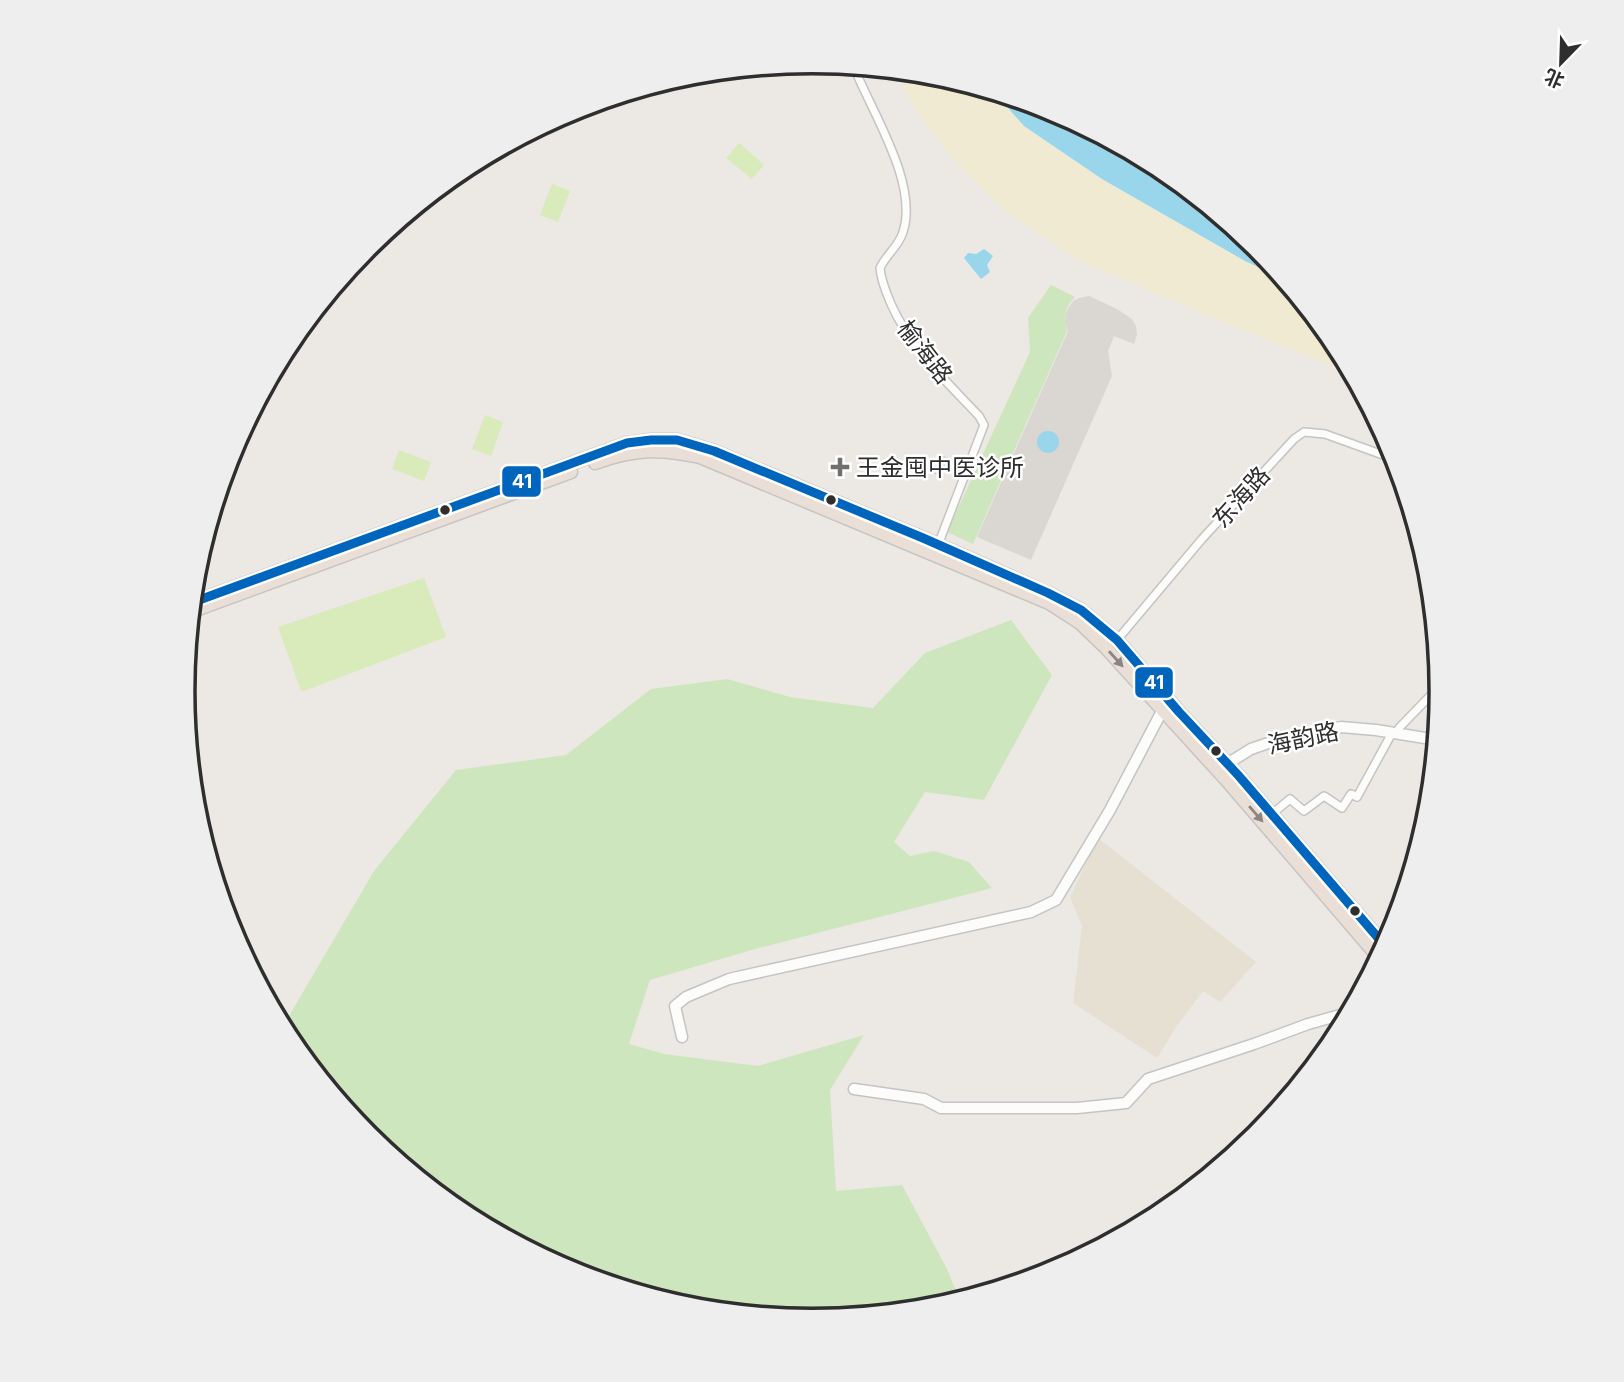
<svg xmlns="http://www.w3.org/2000/svg" width="1624" height="1382" font-family="Inter,'Noto Sans SC',sans-serif">
	<rect width="100%" height="100%" fill="#ece8e4"/>
	<!-- education -->
	<path fill="#e6e0d3" d="M1098,838l158,124 -36,40 -17,-11 -25,33 -21,34 -84,-55 9,-77 -12,-29z"/>
	<!-- green -->
	<path fill="#cee6be" d="M1051,285l24,12c-10,10 -12,20 -8,34l-94,213 -26,-12 83,-180 -2,-34z
		M1011,620l41,55 -68,125 -59,-8 -31,50 16,14 24,-5 35,11 23,26 -237,61 -105,31 -21,64 35,10 94,12 106,-31 -34,55 6,101 66,-6 45,84 13,32 -26,8 -122,12 -123,-12 -118,-36 -109,-59 -96,-78 -78,-95 -6,-13 92,-157 82,-101 110,-15 85,-66 76,-10 63,18 83,11 52,-55z"/>
	<!-- sand -->
	<path fill="#f0ead3" d="M897,70l38,3 58,18 31,35 78,53 143,82 41,19 50,61 18,34 -119,-48 -160,-68 -72,-50 -46,-44 -42,-56 -16,-31z"/>
	<!-- pitch -->
	<path fill="#d9eabb" d="M739,143l25,22 -12,14 -26,-21z
		M552,184l18,7 -12,31 -18,-7z
		M485,415l18,7 -12,34 -19,-7z
		M399,450l32,12 -7,19 -32,-12z
		M424,578l22,59 -142,54h-3l-23,-64z"/>
	<!-- plaza -->
	<path fill="#dad6d2" d="M1089,296l28,13 15,10 4,7 1,9 -3,9 -20,-8 -6,15 4,25 -81,184 -54,-23 91,-206 -3,-9 1,-10 7,-11 6,-3z"/>
	<!-- water -->
	<path fill="#99d6ec" d="M993,91l60,18 109,59 96,78 28,34 -41,-19 -143,-82 -78,-53z
		M984,249l9,7 -6,9 3,7 -9,7 -17,-21 4,-5 8,1z
		M1037 442a11 11 0 1 1 22 0a11 11 0 1 1-22 0Z
		M940,455l9,3 -8,19 -8,-4z"/>
	<g fill="none" stroke-linecap="round" stroke-linejoin="round">
		<!-- street casing -->
		<g stroke="#c5c4c5" stroke-width="10">
			<path id="street" d="M853,65c18,46 66,118 50,167 -4,14 -17,23 -23,36 1,13 6,24 11,36 20,45 55,77 88,112l5,9 -46,120
				M1117,640l85,-101 92,-100 10,-7 21,2 72,26
				M1396,733l3,-5 31,-32 12,-6
				M1272,814l18,-15 14,12 20,-15 18,12 9,-14 6,3 35,-64"/>
		</g>
		<!-- secondary casing -->
		<g stroke="#c5c4c5" stroke-width="13">
			<path id="secondary" d="M1222,767l29,-18 26,-9 64,-13 35,3 61,10
				M682,1037l-7,-31 11,-9 43,-18 302,-67 25,-12 54,-90 52,-99
				M854,1089l70,10 17,9h136l49,-5 22,-24 106,-35 54,-20 43,-12"/>
		</g>
		<!-- highway casing -->
		<g stroke="#c6c5c4" stroke-width="15">
			<path id="highway" d="M595,463c39,-14 65,-15 105,-6l349,146 31,20 25,24 124,136 151,176
				M191,603l436,-160 24,-3h26l37,11 209,87 125,55 33,17 36,30 62,72 59,63 148,172
				M190,612l381,-140"/>
		</g>
		<!-- street -->
		<use href="#street" stroke="#fcfcfb" stroke-width="7"/>
		<!-- secondary -->
		<use href="#secondary" stroke="#fcfcfb" stroke-width="10"/>
		<!-- highway -->
		<use href="#highway" stroke="#eadfd6" stroke-width="12"/>
		<!-- bus-1 casing -->
		<g stroke="#fff" stroke-width="14">
			<path id="bus-1" d="M191,603l436,-160 24,-3h26l37,11 209,87 125,55 33,17 36,30 62,72 59,63 148,172"/>
		</g>
		<!-- bus-1 -->
		<use href="#bus-1" stroke="#0065bd" stroke-width="9"/>
	</g>
	<!-- one-way arrows -->
	<defs><path id="oneway-solid" d="M-6-.8H1V-3.2L6.5 0L1 3.2V.8H-6Z" transform="scale(1.75)"/></defs>
	<g fill="#8c8682">
		<use href="#oneway-solid" transform="translate(1116 659) rotate(48)"/>
		<use href="#oneway-solid" transform="translate(1256 814) rotate(49)"/>
	</g>
	<!-- markers -->
	<path fill="#706f6e" stroke="#fff" stroke-width="2.5" d="M836.5 456.5h7v7h7v7h-7v7h-7v-7h-7v-7h7z"/>
	<g fill="#2e2e2e" stroke="#fff" stroke-width="2.5">
		<circle cx="831" cy="500" r="6"/>
		<circle cx="445" cy="510" r="6"/>
		<circle cx="1216" cy="751" r="6"/>
		<circle cx="1355" cy="911" r="6"/>
	</g>
	<g text-anchor="middle" dominant-baseline="central" stroke-width="5" stroke-linejoin="round" paint-order="stroke">
		<!-- street labels -->
		<g font-size="24" fill="#2e2e2e" stroke="#fff">
			<text transform="translate(925 352) rotate(52)">榆海路</text>
			<text transform="translate(1241 497) rotate(-48)">东海路</text>
			<text transform="translate(1303 738) rotate(-12)">海韵路</text>
		</g>
		<!-- poi labels -->
		<g font-size="24" fill="#2e2e2e" stroke="#fff" text-anchor="start">
			<text x="856" y="467">王金囤中医诊所</text>
		</g>
	</g>
	<!-- crop -->
	<path d="M0 0H1624V1382H0ZM195 691a617 617 0 1 1 1234 0a617 617 0 1 1-1234 0Z" fill="#eee" fill-rule="evenodd"/>
	<path fill="none" stroke="#2e2e2e" stroke-width="3.5" d="M195 691a617 617 0 1 1 1234 0a617 617 0 1 1-1234 0Z"/>
	<g stroke="#fff" stroke-width="2.5">
		<rect x="501" y="465" width="41" height="33" rx="7" fill="#0065bd"/>
		<rect x="1134" y="666" width="40" height="33" rx="7" fill="#0065bd"/>
	</g>
	<g font-size="19" text-anchor="middle" font-weight="bold" fill="#fff">
		<text x="522" y="488">41</text>
		<text x="1154" y="689">41</text>
	</g>
	<!-- north arrow -->
	<g transform="translate(1561 63) rotate(203)" stroke="#ffffff" stroke-width="5" paint-order="stroke">
	<path d="M0-5L12 26L0 18L-12 26Z" fill="#2e2e2e"/>
	<text y="-10" font-size="19" font-weight="bold" text-anchor="middle" fill="#2e2e2e">北</text>
	</g>
</svg>
